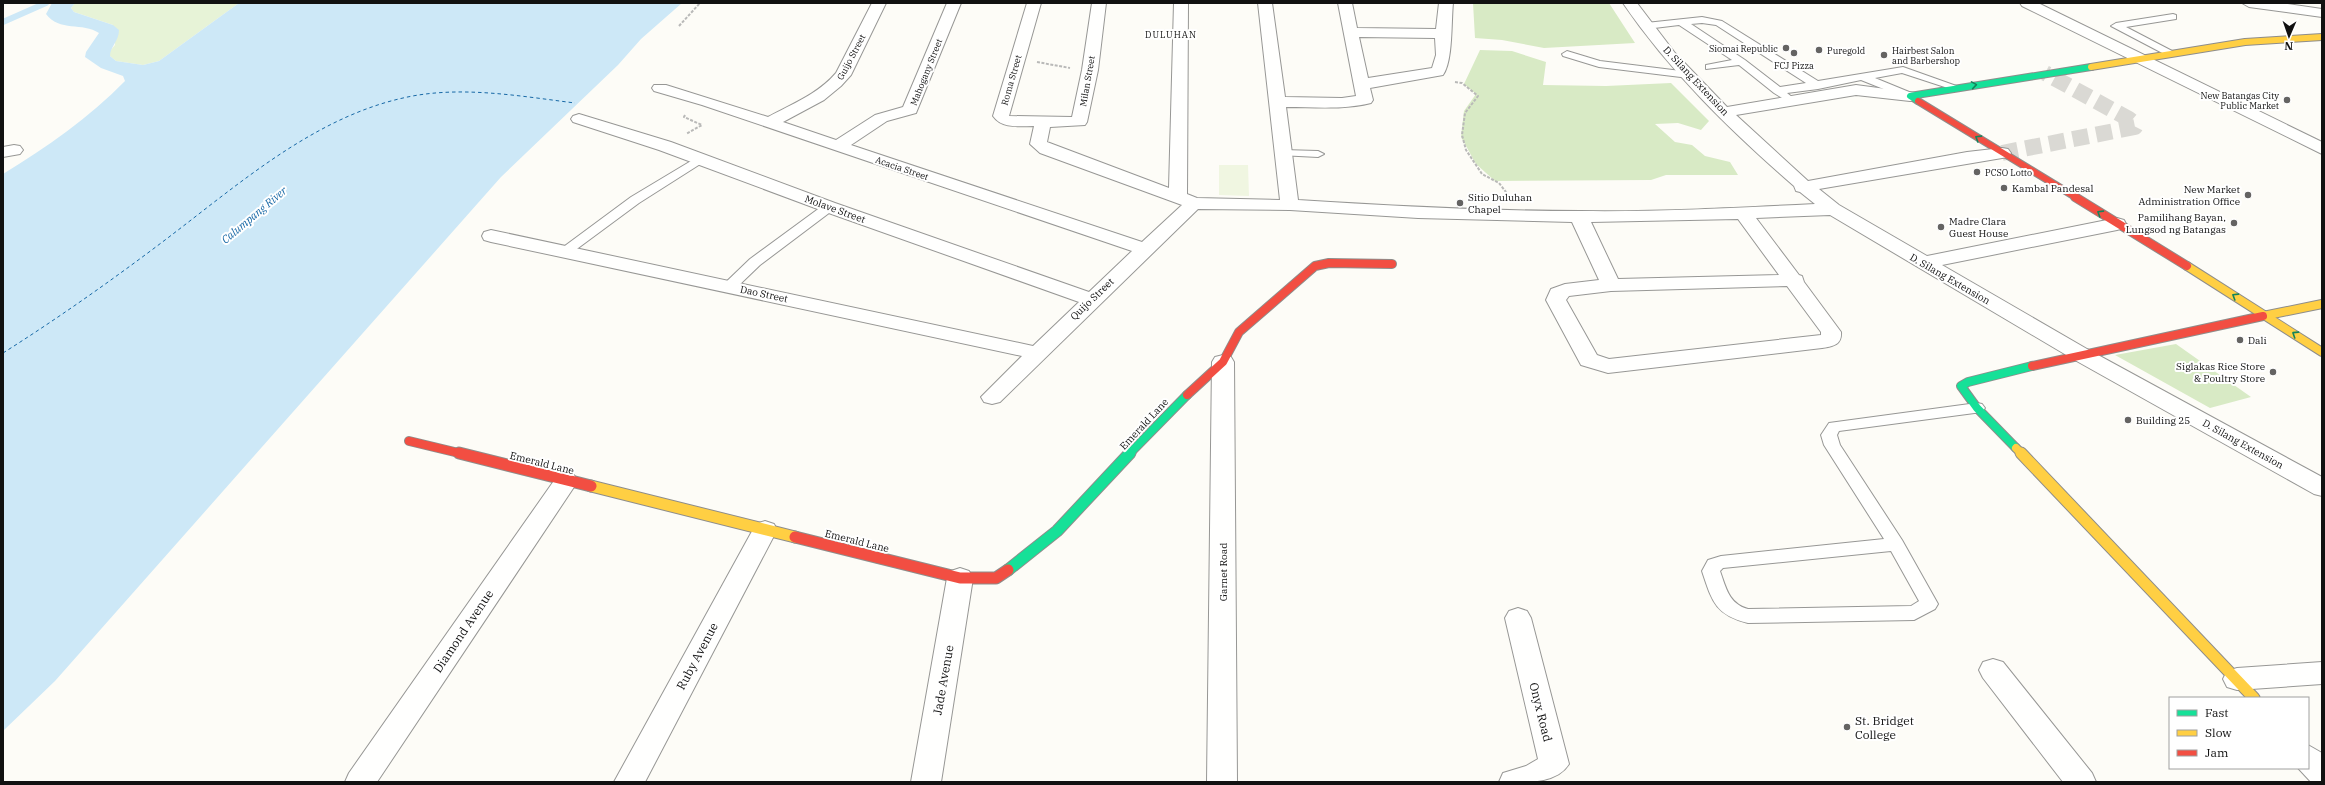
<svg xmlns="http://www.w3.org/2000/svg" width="2325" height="785" font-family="'IBM Plex Serif',serif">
	<rect width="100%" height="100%" fill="#fdfcf7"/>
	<!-- green -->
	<path fill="#e7f3d7" d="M75,3h164l-80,58 -16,4 -27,-4 -6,-5v-5l5,-6 -2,-20 -39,-13 -3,-4z"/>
	<!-- forest -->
	<path fill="#d8eac5" d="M1473,3h136l26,40 -91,5 -42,-8 -27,-2z
		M1480,50l32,1 34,11 -3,23 63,1 65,-3 38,38 -8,9 -23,-7 -23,1 20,18 17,3 13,11 25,6 8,13h-72l-15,5 -156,1 -19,-17 -15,-27 3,-26 12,-17 -12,-10z
		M2176,344l75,53 -41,11 -95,-53z"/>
	<!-- pitch -->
	<path fill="#f0f6e1" d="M1219,165h29l1,31 -30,-1z"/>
	<!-- water -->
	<path fill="#cde8f7" d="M52,3h23l-4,5 3,4 39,13 6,5c0,11 -9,17 -9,26l6,5 27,4 16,-4 80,-58h443l-41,36 -23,26 -117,112 -446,504 -52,50v-557c44,-27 86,-56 122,-93l-2,-5 -22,-8 -16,-11 1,-5 13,-19c-16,-11 -40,-1 -53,-19z"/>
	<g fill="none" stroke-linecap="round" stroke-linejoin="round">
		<!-- stream -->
		<path stroke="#cde8f7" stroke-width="6" d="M3,22l43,-19"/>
		<!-- ferry -->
		<path stroke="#1768a6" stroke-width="1" stroke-dasharray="3.5 3" stroke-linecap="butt" d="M3,353c57,-36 112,-75 166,-116 71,-54 145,-119 234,-139 56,-13 116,-2 172,5"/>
		<!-- street-tunnel -->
		<path stroke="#dad9d4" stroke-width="16" stroke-dasharray="16 8" stroke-linecap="butt" d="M2002,153l133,-26 1,-2 -7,-6 -84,-46"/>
		<!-- lane casing -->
		<g stroke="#979795" stroke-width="2">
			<path id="lane" d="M2173,14l3,1v4l-50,8 48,25 1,2 -5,3 -59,-31 5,-3z
				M1702,17l20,4 96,60 85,-14 59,21 -5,3 -55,-18 -27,5 39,16v4h-8l-45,-18 -43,9 -31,4 10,8 -5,3 -18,-11 -35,-28 -33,4v-4l26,-5 -53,-35 -33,4 -5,-3 5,-3zM1702,23l14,2 90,58 -26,4 -35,-27 -54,-36z
				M1567,51l33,10 89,11 5,3 -5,3 -90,-11 -36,-11 -1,-2z
				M1283,150l35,1 6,3 -6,3 -39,-2 -2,-2z
				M701,155l6,4 -2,2 -66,42 -69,51h-10l-2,-3 73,-54z
				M829,203l4,1 2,3 -2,3 -73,55 -25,24h-10l-2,-3 2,-3 25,-24 75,-55z
				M1977,403l5,1 3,4 -3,4 -143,19 -2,4 3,10 62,95 36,64 -3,5 -21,11 -166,3c-33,-8 -36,-22 -46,-52l6,-11 13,-4 163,-17 -60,-94 -3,-10 8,-12zM1891,551l28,50 -8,5 -163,3c-19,-5 -22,-21 -28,-38l3,-3z"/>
		</g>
		<!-- street casing -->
		<g stroke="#979795" stroke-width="2">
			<path id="street" d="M872,3h14l-35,72 -10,11 -17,14 -41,22 53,18 39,-25 28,-8 44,-104h14l-45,110 -29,8 -36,24 291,97 40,-37 -142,-52 -10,-9 4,-18c-15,0 -32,3 -41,-10l34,-113h14l-32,113 63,1 10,-47 10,-67h14l-8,67 -11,52 -2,3 -35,2 -3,15 122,46 5,-185h14l-1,191 10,4 83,2 -22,-197h14l13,94 57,1 14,-2 -18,-93h14l5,25 79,1 3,-26h14c-2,19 0,58 -10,72l-73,13 3,12 -2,3c-28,7 -57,4 -85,4l12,93c94,6 188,11 282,11 78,1 157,-3 235,-7l-15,-12 -4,-1 -2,-5c-63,-55 -124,-114 -171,-183h14l38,50 52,54 129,-22 60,8 2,3 -2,3 -6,2 -54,-6 -120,20 72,66 159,-29 35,-4 6,1 3,4 -3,4 -189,32 20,16 88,51 190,-38 7,2 2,4 -2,4 -7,2 -175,35 145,84 235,128v19l-8,-2 -241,-135 -243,-144 -74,3 43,57 3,1 2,6 37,50c1,13 -8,14 -19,16l-214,25 -27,-8 -35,-65 5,-11 14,-5 34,-4 -27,-58 -154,-4 -128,-8 -92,-1 -198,193 -8,2 -8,-2 -3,-5 41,-41 -531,-114 -7,-2 -2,-4 2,-4 7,-2 542,116 46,-44 -256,-91 -164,-61 -86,-28 -2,-3 2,-3 6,-2 92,28 164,61 254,89 43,-41 -430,-146 -48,-14 -2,-3 2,-3h12l102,32c24,-13 50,-23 68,-44zM1359,37l76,1 1,17 -4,13 -64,10zM1738,219l41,56 -161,4 -27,-57zM1787,286l34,46v3l-212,24 -12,-4 -31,-55 3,-4 42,-5z
				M2020,3h18l284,139v12l-300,-148z
				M2242,3h38l42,6v8l-73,-10z
				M14,145l6,1 3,4 -3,4 -17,3v-10z
				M1223,355l8,2 3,5 3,420h-30l5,-420 3,-5z
				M566,473l8,2 4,6 -4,6 -197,295h-32l4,-9 209,-298z
				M765,521l9,3 3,6 -132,252h-31l142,-258z
				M960,568l9,3 4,7 -32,204h-30l36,-204 4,-7z
				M1518,608l9,3 4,7 38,146c-13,21 -45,18 -70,18l4,-9 23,-7 12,-7 -33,-141 4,-7z
				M1993,659l10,3 89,111 4,9h-33l-80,-104 -4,-8 4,-8z
				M2322,662v22l-85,6 -10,-3 -4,-8 4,-8 10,-3z
				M2308,745l14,8v29h-11l-13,-14h10z"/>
		</g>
		<!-- fast-far2 casing -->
		<g stroke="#8e8d8b" stroke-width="8">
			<path id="fast-far2" d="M1918,101l-8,-5 181,-29"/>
		</g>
		<!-- fast-far1 casing -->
		<g stroke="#8e8d8b" stroke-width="10">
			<path id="fast-far1" d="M2016,448l-39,-40 -16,-22 7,-4 64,-16
				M1129,454l58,-59"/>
		</g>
		<!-- fast casing -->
		<g stroke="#8e8d8b" stroke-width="13">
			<path id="fast" d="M1008,570l49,-39 73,-78"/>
		</g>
		<!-- slow-far2 casing -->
		<g stroke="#8e8d8b" stroke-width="8">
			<path id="slow-far2" d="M2091,67l154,-25 77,-5"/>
		</g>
		<!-- slow-far1 casing -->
		<g stroke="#8e8d8b" stroke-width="10">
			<path id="slow-far1" d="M2187,266l135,86
				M2263,316l59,-12
				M2016,448l6,6"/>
		</g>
		<!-- slow casing -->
		<g stroke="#8e8d8b" stroke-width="13">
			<path id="slow" d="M2021,453l233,245
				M591,486l204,51"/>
		</g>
		<!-- jam-far2 casing -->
		<g stroke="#8e8d8b" stroke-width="8">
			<path id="jam-far2" d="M1918,101l159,97"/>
		</g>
		<!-- jam-far1 casing -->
		<g stroke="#8e8d8b" stroke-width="10">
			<path id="jam-far1" d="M2075,197l112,69
				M2032,366l231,-50
				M1187,395l36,-33 16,-30 76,-66 14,-3 63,1
				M409,441l54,13"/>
		</g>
		<!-- jam casing -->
		<g stroke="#8e8d8b" stroke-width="13">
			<path id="jam" d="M459,453l132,33
				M795,537l165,41h36l12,-8"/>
		</g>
		<!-- path -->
		<path stroke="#b9b9b8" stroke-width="2" stroke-dasharray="3 1.5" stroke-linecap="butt" d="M679,26l21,-23
			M1037,62l33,6
			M1455,82l7,1 16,13 -13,17 -3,22 4,15 16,24 17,9 10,13
			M685,115l-1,2 18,8 -16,9"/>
		<!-- lane -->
		<use href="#lane" fill="#fffffe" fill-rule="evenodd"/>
		<!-- street -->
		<use href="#street" fill="#fffffe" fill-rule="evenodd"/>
		<!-- fast-far2 -->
		<use href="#fast-far2" stroke="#16e098" stroke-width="6"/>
		<!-- fast-far1 -->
		<use href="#fast-far1" stroke="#16e098" stroke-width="8"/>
		<!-- fast -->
		<use href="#fast" stroke="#16e098" stroke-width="11"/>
		<!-- slow-far2 -->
		<use href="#slow-far2" stroke="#ffcf43" stroke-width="6"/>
		<!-- slow-far1 -->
		<use href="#slow-far1" stroke="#ffcf43" stroke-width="8"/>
		<!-- slow -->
		<use href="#slow" stroke="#ffcf43" stroke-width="11"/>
		<!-- jam-far2 -->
		<use href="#jam-far2" stroke="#f24e42" stroke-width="6"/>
		<!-- jam-far1 -->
		<use href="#jam-far1" stroke="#f24e42" stroke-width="8"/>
		<!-- jam -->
		<use href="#jam" stroke="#f24e42" stroke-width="11"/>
	</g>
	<!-- one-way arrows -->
	<defs><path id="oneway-chevron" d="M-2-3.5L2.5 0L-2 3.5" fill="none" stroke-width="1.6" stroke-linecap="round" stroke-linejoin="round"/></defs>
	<g stroke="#14835b">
		<use href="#oneway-chevron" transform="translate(1974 85) rotate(-9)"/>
		<use href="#oneway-chevron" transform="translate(1978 138) rotate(-148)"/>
		<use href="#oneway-chevron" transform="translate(2100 213) rotate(-148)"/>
		<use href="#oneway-chevron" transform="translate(2235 296) rotate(-148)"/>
		<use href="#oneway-chevron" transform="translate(2295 334) rotate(-147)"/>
	</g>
	<!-- markers -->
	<g fill="#646362" stroke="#fff" stroke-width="1.5">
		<circle cx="1786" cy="48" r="4"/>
		<circle cx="1819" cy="50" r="4"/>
		<circle cx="1794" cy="53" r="4"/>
		<circle cx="1884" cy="55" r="4"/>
		<circle cx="2287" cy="100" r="4"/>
		<circle cx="1977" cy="172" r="4"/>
		<circle cx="2004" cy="188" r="4"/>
		<circle cx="2248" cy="195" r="4"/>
		<circle cx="1460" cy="203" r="4"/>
		<circle cx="2234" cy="223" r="4"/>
		<circle cx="1941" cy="227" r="4"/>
		<circle cx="2240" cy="340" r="4"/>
		<circle cx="2273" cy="372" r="4"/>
		<circle cx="2128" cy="420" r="4"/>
		<circle cx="1847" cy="727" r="4"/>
	</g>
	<g text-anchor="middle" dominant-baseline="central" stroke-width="4" stroke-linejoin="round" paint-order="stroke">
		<!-- far-neighbourhood labels -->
		<g font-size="9" letter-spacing="1" fill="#111" stroke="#fff">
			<text x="1171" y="34">DULUHAN</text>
		</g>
		<!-- far-poi labels -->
		<g font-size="9" fill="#111" stroke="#fff" text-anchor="start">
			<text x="1778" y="48" text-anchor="end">Siomai Republic</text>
			<text x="1827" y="50">Puregold</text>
			<text x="1892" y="50">Hairbest Salon<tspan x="1892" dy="10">and Barbershop</tspan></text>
			<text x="1794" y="65" text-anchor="middle">FCJ Pizza</text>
			<text x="2279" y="95" text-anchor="end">New Batangas City<tspan x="2279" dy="10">Public Market</tspan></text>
			<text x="1985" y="172">PCSO Lotto</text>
		</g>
		<!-- far-street labels -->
		<g font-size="9" fill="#111" stroke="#fff">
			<text transform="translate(851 57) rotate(-62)">Guijo Street</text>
			<text transform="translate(926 72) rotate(-68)">Mahogany Street</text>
			<text transform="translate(1011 80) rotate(-74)">Roma Street</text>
			<text transform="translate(1087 81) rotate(-80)">Milan Street</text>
			<text transform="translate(902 168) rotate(19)">Acacia Street</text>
		</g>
		<!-- street labels -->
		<g font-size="10" fill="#111" stroke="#fff">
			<text transform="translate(1696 81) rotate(47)">D. Silang Extension</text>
			<text transform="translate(835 209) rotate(20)">Molave Street</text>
			<text transform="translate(1950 279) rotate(30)">D. Silang Extension</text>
			<text transform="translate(764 294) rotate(12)">Dao Street</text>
			<text transform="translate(1092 299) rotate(-44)">Quijo Street</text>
			<text transform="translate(1144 424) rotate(-47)">Emerald Lane</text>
			<text transform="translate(2243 444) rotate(29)">D. Silang Extension</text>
			<text transform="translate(542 463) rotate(14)">Emerald Lane</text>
			<text transform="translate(857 541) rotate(14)">Emerald Lane</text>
			<text transform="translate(1223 572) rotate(-90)">Garnet Road</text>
		</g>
		<!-- poi labels -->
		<g font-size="10" fill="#111" stroke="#fff" text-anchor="start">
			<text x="2012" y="188">Kambal Pandesal</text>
			<text x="2240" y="189" text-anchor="end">New Market<tspan x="2240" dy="12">Administration Office</tspan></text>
			<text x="1468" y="197">Sitio Duluhan<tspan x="1468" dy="12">Chapel</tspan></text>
			<text x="2226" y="217" text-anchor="end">Pamilihang Bayan,<tspan x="2226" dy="12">Lungsod ng Batangas</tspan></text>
			<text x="1949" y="221">Madre Clara<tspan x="1949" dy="12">Guest House</tspan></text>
			<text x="2248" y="340">Dali</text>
			<text x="2265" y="366" text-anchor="end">Siglakas Rice Store<tspan x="2265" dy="12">&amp; Poultry Store</tspan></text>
			<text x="2136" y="420">Building 25</text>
		</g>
		<!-- water labels -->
		<g font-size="11" font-style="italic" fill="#1768a6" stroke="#fff">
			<text transform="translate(254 215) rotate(-40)">Calumpang River</text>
		</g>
		<!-- near-street labels -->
		<g font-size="12" fill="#111" stroke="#fff">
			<text transform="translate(463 631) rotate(-56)">Diamond Avenue</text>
			<text transform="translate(697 656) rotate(-62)">Ruby Avenue</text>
			<text transform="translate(943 680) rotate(-80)">Jade Avenue</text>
			<text transform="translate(1541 712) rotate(76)">Onyx Road</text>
		</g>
		<!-- near-poi labels -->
		<g font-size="12" fill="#111" stroke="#fff" text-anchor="start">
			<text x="1855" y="720">St. Bridget<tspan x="1855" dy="14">College</tspan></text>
		</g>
	</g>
	<!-- border -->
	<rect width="2325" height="785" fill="none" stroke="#111111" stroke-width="8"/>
	<!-- legend -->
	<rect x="2169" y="697" width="140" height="72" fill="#ffffff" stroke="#a0a0a0"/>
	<rect x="2177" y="710" width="20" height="6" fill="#16e098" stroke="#a0a0a0"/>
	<text x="2205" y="717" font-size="12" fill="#111111">Fast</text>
	<rect x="2177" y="730" width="20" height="6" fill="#ffcf43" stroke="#a0a0a0"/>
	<text x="2205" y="737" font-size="12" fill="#111111">Slow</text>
	<rect x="2177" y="750" width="20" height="6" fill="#f24e42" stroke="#a0a0a0"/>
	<text x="2205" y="757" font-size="12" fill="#111111">Jam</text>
	<!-- north arrow -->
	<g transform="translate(2289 36) rotate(182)" stroke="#ffffff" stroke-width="3" paint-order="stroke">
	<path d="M0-3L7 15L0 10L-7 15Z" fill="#111111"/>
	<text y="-6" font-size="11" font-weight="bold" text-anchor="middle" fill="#111111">N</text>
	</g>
</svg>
